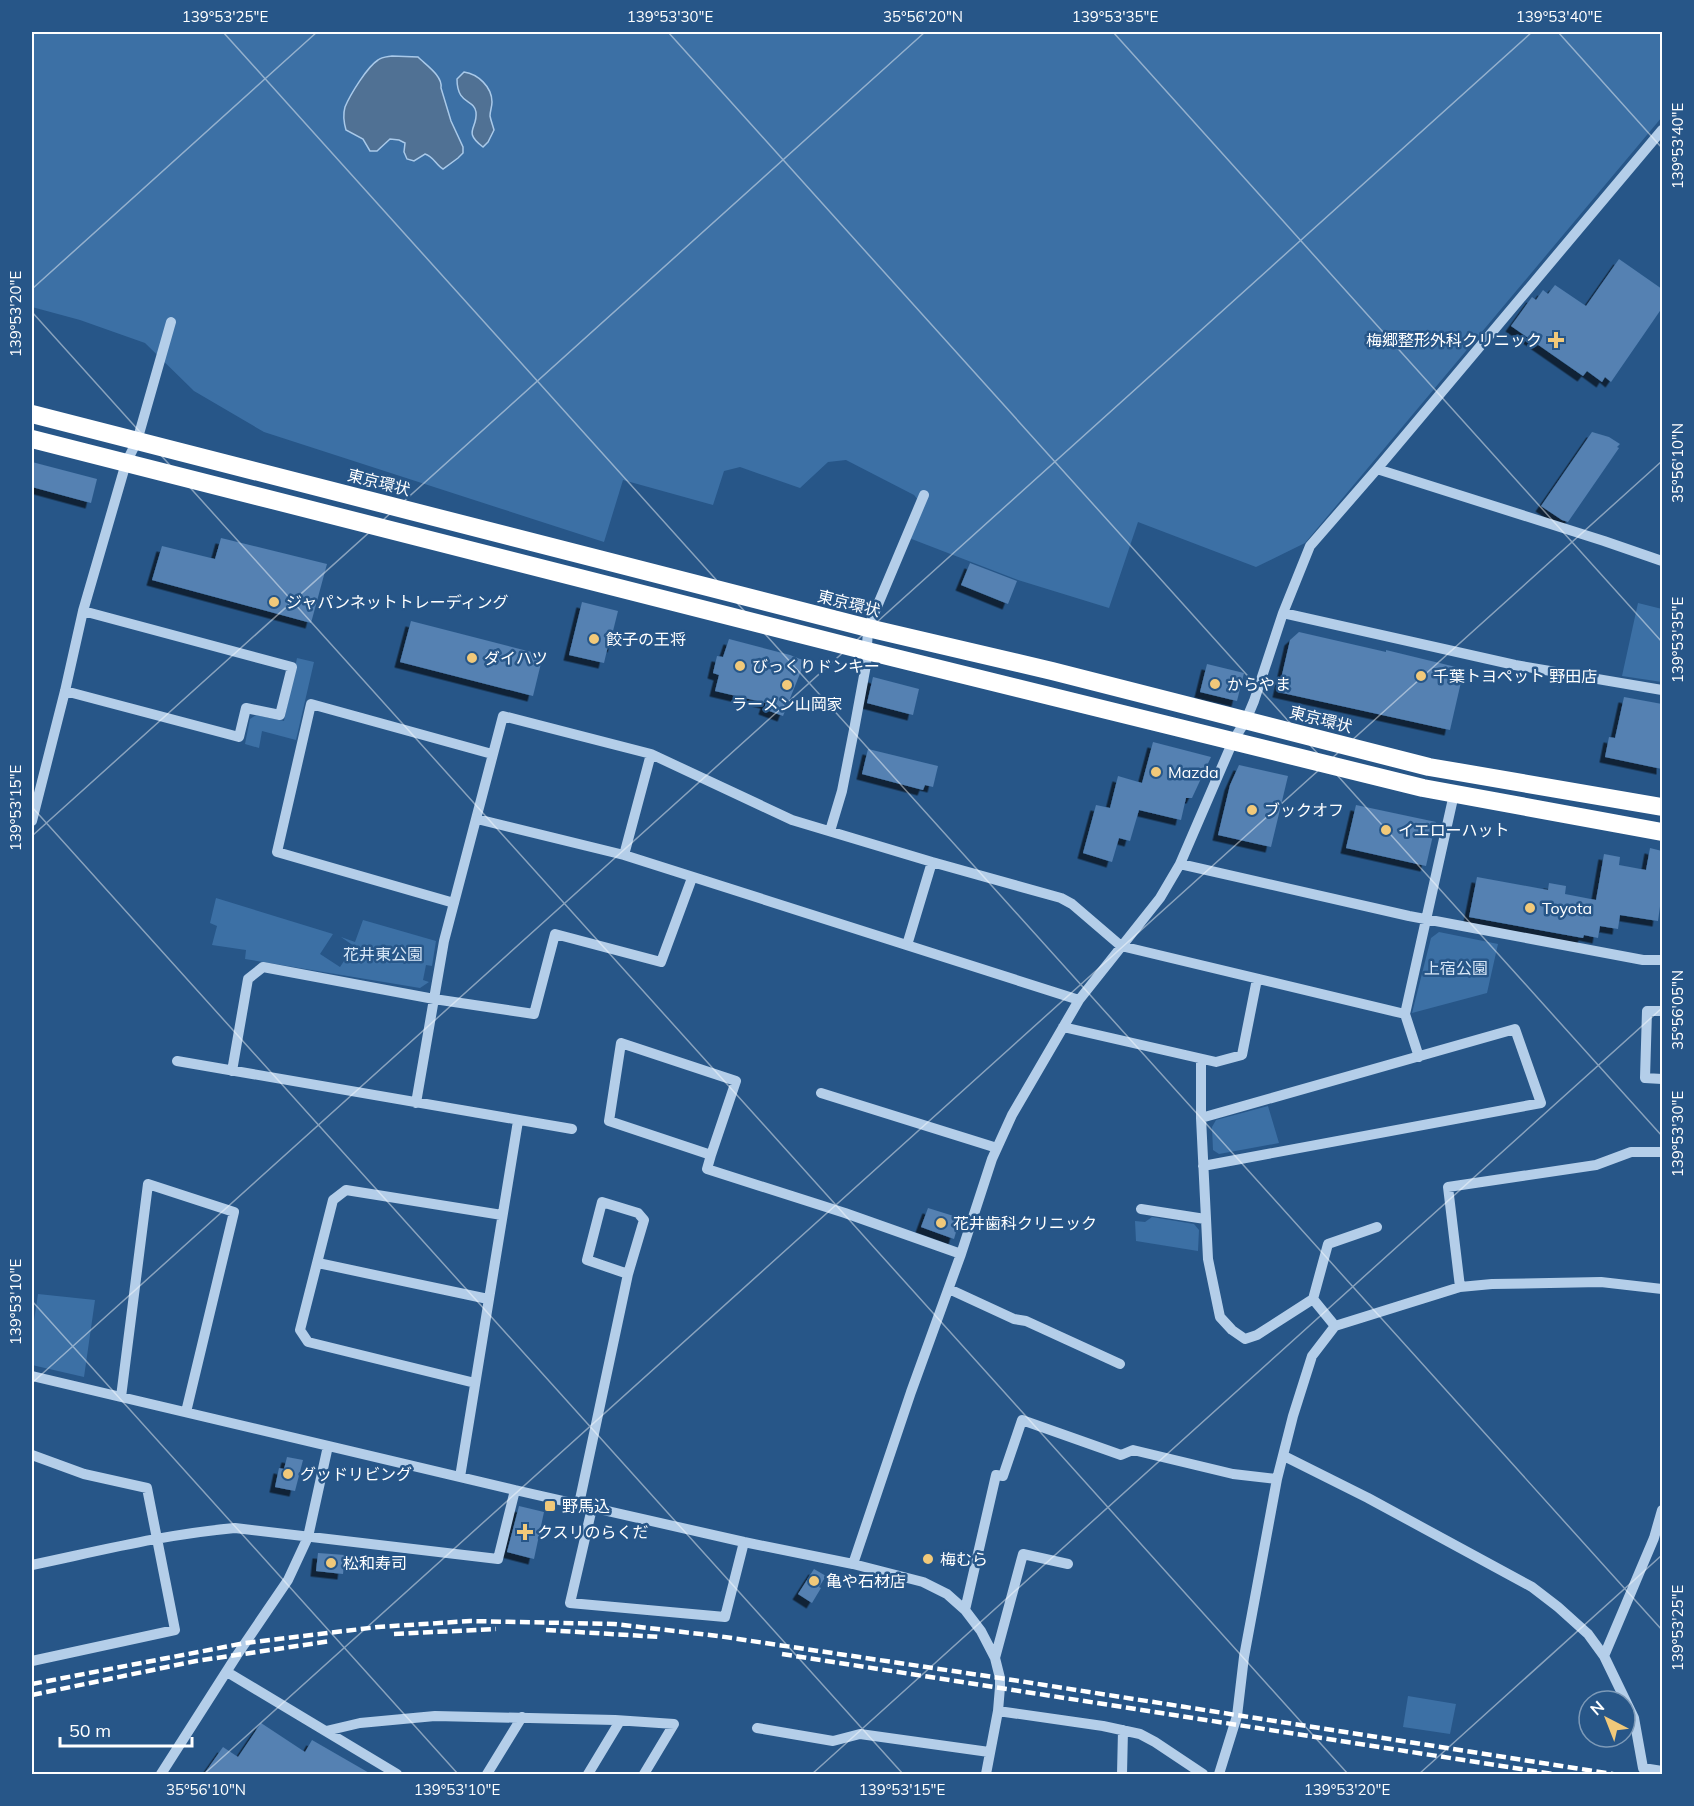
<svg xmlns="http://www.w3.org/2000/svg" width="1694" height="1806" font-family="Mulish,'Noto Sans JP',sans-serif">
	<defs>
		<filter id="shadow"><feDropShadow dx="-5.5" dy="5.5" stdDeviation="0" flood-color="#0009"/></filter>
	</defs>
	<rect width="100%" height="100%" fill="#275688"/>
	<!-- green -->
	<path fill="#3c70a5" d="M32,32h1630v85l-357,426 -49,24 -118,-45 -29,86 -91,-28 -109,-42 10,-37 -5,-6 -68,-35 -18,2 -28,26 -60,-21 -16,4 -11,34 -90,-25 -19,62 -340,-110 -70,-41 -49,-48 -65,-23 -48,-13z
		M1638,603l24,6v73l-40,-6z
		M297,658l17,4 -18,78 -34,-9 -3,17 -14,-4 5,-25 6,-4 28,6z
		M216,898l117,36 -13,20 20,13 14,-21 -13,-9 14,5 8,-22 73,21 -4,25 -6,-1 -3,15 6,2 -9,6 -175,-29 1,-9 -34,-5 5,-19 -7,-3z
		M1439,932l59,12 -11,49 -75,20 19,-75z
		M1268,1106l11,37 -60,11 -6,-4 -1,-23 4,-7z
		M1152,1217l42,7 5,6 -1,21 -62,-10 -1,-20 10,1z
		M38,1294l57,6 -11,77 -52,-12v-31z
		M1408,1696l48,8 -6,30 -47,-7z"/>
	<!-- water -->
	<path fill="#507194" stroke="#a9c9e9" stroke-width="1.5" d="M392,56l26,1c8,8 25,19 23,31l10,33 12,26v6l-5,5 -15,11c-7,-4 -10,-13 -18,-15l-11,7 -7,-2 -3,-7 1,-9 -6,-3 -9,-1 -13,12h-7l-7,-12 -17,-9c-2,-7 -3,-16 -1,-23 5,-12 22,-40 33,-47 4,-3 9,-3 14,-4z
		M464,72c14,2 28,15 28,30 0,5 -2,9 -2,14 1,5 3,10 4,14l-6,12 -5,5c-21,-16 -5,-18 -7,-35 -2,-13 -19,-7 -19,-33z"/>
	<!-- building -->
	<path fill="#5481b2" filter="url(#shadow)" d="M1619,259l43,30v19l-51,74 -6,-5 -3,5 -15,-11 -4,5 -72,-50 21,-29 4,3 7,-10 5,4 7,-9 31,21z
		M1592,432l17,5 11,7 -3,3 2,1 -51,74 -6,-2 -21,-14z
		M32,462l65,17 -6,24 -59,-16z
		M221,538l106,26 -16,59 -159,-43 10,-34 53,13z
		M970,563l47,18 -9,23 -47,-19z
		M582,602l36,9 -5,20 4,1 -4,15 -5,-1 -4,17 -35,-8z
		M411,621l132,34 -10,41 -133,-34z
		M1299,632l87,20v-2l78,19 -14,61 -172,-38 12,-52z
		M729,639l61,16 15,6 -22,55 -19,-7 2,-6 -51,-12 4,-16 -6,-2 4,-17 6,1z
		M1207,664l37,9 -7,28 -37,-9z
		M873,677l46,12 -6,26 -46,-12z
		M1624,697l38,7v65l-57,-12 4,-20 6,1z
		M1153,742l58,15 -19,41h-6l-5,22 -42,-10 -9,31 -11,-3 -7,24 -29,-9 13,-48 14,3 8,-32 24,7z
		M868,749l70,17 -5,21 -8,-2 -2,5 -61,-16z
		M1239,765l49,11 -17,71 -53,-12 12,-50z
		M1356,805l80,17 -10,44 -80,-18z
		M1650,848l12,3v41l-4,29 -38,-6 -2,14 -18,-3 -2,12 -14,-3 -1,3 -114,-21 8,-40 71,13 1,-7 17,3 -1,8 31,6 8,-46 16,3 -1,8 27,5z
		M928,1208l32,10 -6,21 -33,-12z
		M287,1457l16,3 -8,31 -20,-4 4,-19 5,1z
		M519,1506l25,6 -10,47 -27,-7z
		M318,1553l27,2 -2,19 -27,-3z
		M814,1569l12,7 -7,11 2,1 -9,15 -14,-9z
		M261,1723l44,29 7,-12 59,34h-167l19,-27 15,10z"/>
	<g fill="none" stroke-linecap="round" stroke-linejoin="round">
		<!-- minor -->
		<path stroke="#b4cee9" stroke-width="10" d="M1377,469l227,72 58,20
			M1283,613l232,52 147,25
			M65,691l174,46 7,-29 34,7 12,-48 -209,-56
			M477,819l147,36 455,145
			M32,821l33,-130 18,-80 43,-148 11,-22 34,-119
			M830,831l12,-40 12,-61 12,-65 2,-37 56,-133
			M624,855l27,-101
			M1180,864l229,52 234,44h19
			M454,903l-177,-51 34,-148 181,50
			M907,945l25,-83
			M1662,1011h-15l-2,67 17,1
			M1063,1027l153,35 26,-7 15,-76
			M621,1043l115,38 -25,74 -102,-34z
			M1419,1057l-14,-43 49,-220
			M1201,1059v59l7,141 12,58 12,13 13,9 12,-4 56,-36 22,27
			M177,1061l395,68
			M232,1071l16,-92 15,-12 171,32 100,15 21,-80 106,28 31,-84
			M821,1093l176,55
			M416,1103l28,-162 59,-225 148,38 141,66 140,42 129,36 11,6 49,42 284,68
			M1201,1118l314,-89 26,74 -338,63
			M711,1155l-4,14 138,44 116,41
			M1141,1209l64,10
			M318,1263l170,36
			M1460,1287l-12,-100 148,-22 35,-13h31
			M949,1289l65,30 12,2 94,43
			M1313,1299l15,-55 49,-17
			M32,1376l483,114 229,52 109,22 70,18 24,12 18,16 16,21 14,27 5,20v9l-2,24 -12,63
			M475,1383l-167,-41 -8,-12 33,-130 13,-10 156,25
			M121,1397l27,-213 86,28 -48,200
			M32,1455l52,19 63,14 28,142 -143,31
			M1284,1456l84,42 164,89 26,20 30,27 16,22 30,62 9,50 19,3
			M460,1477l58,-356
			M579,1504l49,-230 16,-54 -6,-7 -36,-11 -15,58 41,14
			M592,1508l-22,95 155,14 19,-75
			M853,1564l58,-172 50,-138 31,-95 20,-44 67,-115 81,-102 20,-34 53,-123 13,-21 8,-19 29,-88 27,-67 67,-77 285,-339
			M32,1565c67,-14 134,-31 203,-37l263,31 17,-69
			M965,1610l31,-135 7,1 19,-56 99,35 12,-5 100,24 44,5
			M1604,1656l50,-118 8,-28
			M995,1658l28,-104 45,10
			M227,1672l170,102
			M998,1711l105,15 37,8 15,8 48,32
			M757,1728l76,13 27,-7 129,18
			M326,1731l34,-8 75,-7 180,4 59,4 -30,50
			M161,1774l76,-119 51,-75 20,-43 20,-91
			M487,1774l35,-57
			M588,1774l32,-53
			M1122,1774l1,-44
			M1219,1774l18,-58 7,-59 33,-178 16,-63 19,-60 23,-30 125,-39 32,-3 109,-2 61,7"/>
		<!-- highway -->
		<path stroke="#fff" stroke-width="18" d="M32,414l836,214 184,43 377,96 233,40
			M32,439l835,212 556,137 239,44"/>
		<!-- rail -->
		<path stroke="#fff" stroke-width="4.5" stroke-dasharray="10 4.5" stroke-linecap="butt" d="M546,1630l114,7
			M394,1634l102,-5
			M782,1654l771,120
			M32,1684l213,-41 133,-16 92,-6 144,3 104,12 282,42 613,96
			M32,1695l164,-34 135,-20"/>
	</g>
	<!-- ticks -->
	<path fill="none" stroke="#fff" stroke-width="1.5" stroke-opacity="0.45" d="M223,32l1439,1598M668,32l994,1104M1113,32l549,610M1558,32l104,116M32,289l285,-257M32,312l1316,1462M32,807l871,967M32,836l893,-804M32,1301l426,473M32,1383l1500,-1351M204,1774l1458,-1313M812,1774l850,-766M1419,1774l243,-219"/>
	<!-- markers -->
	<g fill="#f1c97a" stroke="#275688" stroke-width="2">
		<path d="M1553 331h6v6h6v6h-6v6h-6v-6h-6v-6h6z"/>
		<circle cx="274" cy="602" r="6"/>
		<circle cx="594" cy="639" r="6"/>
		<circle cx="472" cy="658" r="6"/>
		<circle cx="740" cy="666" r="6"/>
		<circle cx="1421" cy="676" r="6"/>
		<circle cx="1215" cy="684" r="6"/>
		<circle cx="787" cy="685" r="6"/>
		<circle cx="1156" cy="772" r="6"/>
		<circle cx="1252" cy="810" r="6"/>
		<circle cx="1386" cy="830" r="6"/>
		<circle cx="1530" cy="908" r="6"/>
		<circle cx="941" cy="1223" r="6"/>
		<circle cx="288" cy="1474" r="6"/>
		<rect x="544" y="1500" width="12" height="12" rx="3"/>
		<path d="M522 1523h6v6h6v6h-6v6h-6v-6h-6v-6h6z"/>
		<circle cx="928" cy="1559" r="6"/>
		<circle cx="331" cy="1563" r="6"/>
		<circle cx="814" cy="1581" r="6"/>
	</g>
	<g text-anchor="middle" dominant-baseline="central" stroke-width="5" stroke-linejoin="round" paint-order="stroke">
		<!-- poi labels -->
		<g font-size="16" fill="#fff" stroke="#275688" text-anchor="start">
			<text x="1542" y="340" text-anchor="end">梅郷整形外科クリニック</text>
			<text x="286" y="602">ジャパンネットトレーディング</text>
			<text x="606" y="639">餃子の王将</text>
			<text x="484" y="658">ダイハツ</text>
			<text x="752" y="666">びっくりドンキー</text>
			<text x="1433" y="676">千葉トヨペット 野田店</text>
			<text x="1227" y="684">からやま</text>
			<text x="787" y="704" text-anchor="middle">ラーメン山岡家</text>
			<text x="1168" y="772">Mazda</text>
			<text x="1264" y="810">ブックオフ</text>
			<text x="1398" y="830">イエローハット</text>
			<text x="1542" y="908">Toyota</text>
			<text x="953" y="1223">花井歯科クリニック</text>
			<text x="300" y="1474">グッドリビング</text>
			<text x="562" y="1506">野馬込</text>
			<text x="537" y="1532">クスリのらくだ</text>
			<text x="940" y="1559">梅むら</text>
			<text x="343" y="1563">松和寿司</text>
			<text x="826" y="1581">亀や石材店</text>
		</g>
		<!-- street labels -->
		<g font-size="16" fill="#fff" stroke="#275688">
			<text transform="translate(379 482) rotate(14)">東京環状</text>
			<text transform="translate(849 603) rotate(14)">東京環状</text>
			<text transform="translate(1321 719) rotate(14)">東京環状</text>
		</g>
		<!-- park labels -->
		<g font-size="16" fill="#d8e7f7" stroke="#275688">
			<text x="383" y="954">花井東公園</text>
			<text x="1456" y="968">上宿公園</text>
		</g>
	</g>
	<!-- border -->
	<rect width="1694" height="1806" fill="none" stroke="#275688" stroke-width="66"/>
	<!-- north arrow -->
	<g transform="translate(1607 1719) rotate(318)"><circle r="28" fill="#275688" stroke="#7d9ab8" stroke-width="1.5"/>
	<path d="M0-4.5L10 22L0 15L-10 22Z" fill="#f1c97a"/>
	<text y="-9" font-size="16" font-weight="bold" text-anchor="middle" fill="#ffffff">N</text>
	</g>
	<!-- scale -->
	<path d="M60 1737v9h132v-9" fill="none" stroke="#ffffff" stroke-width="3"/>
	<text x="69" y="1737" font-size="18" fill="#ffffff" stroke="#275688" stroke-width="4.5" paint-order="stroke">50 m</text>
	<rect x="33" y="33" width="1628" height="1740" fill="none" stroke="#fff" stroke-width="2"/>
	<g font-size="15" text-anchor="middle" fill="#fff">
		<text x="225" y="22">139°53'25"E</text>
		<text x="670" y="22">139°53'30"E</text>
		<text x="923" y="22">35°56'20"N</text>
		<text x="1115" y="22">139°53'35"E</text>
		<text x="1559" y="22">139°53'40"E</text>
		<text transform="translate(1678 146) rotate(-90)" y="5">139°53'40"E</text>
		<text transform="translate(16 314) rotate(-90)" y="5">139°53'20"E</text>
		<text transform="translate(1678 463) rotate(-90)" y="5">35°56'10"N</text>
		<text transform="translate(1678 640) rotate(-90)" y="5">139°53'35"E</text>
		<text transform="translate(16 808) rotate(-90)" y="5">139°53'15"E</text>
		<text transform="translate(1678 1010) rotate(-90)" y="5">35°56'05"N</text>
		<text transform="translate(1678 1134) rotate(-90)" y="5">139°53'30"E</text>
		<text transform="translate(16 1302) rotate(-90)" y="5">139°53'10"E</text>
		<text transform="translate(1678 1628) rotate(-90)" y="5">139°53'25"E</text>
		<text x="206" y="1795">35°56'10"N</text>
		<text x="457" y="1795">139°53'10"E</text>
		<text x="902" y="1795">139°53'15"E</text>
		<text x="1347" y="1795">139°53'20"E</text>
	</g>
</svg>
